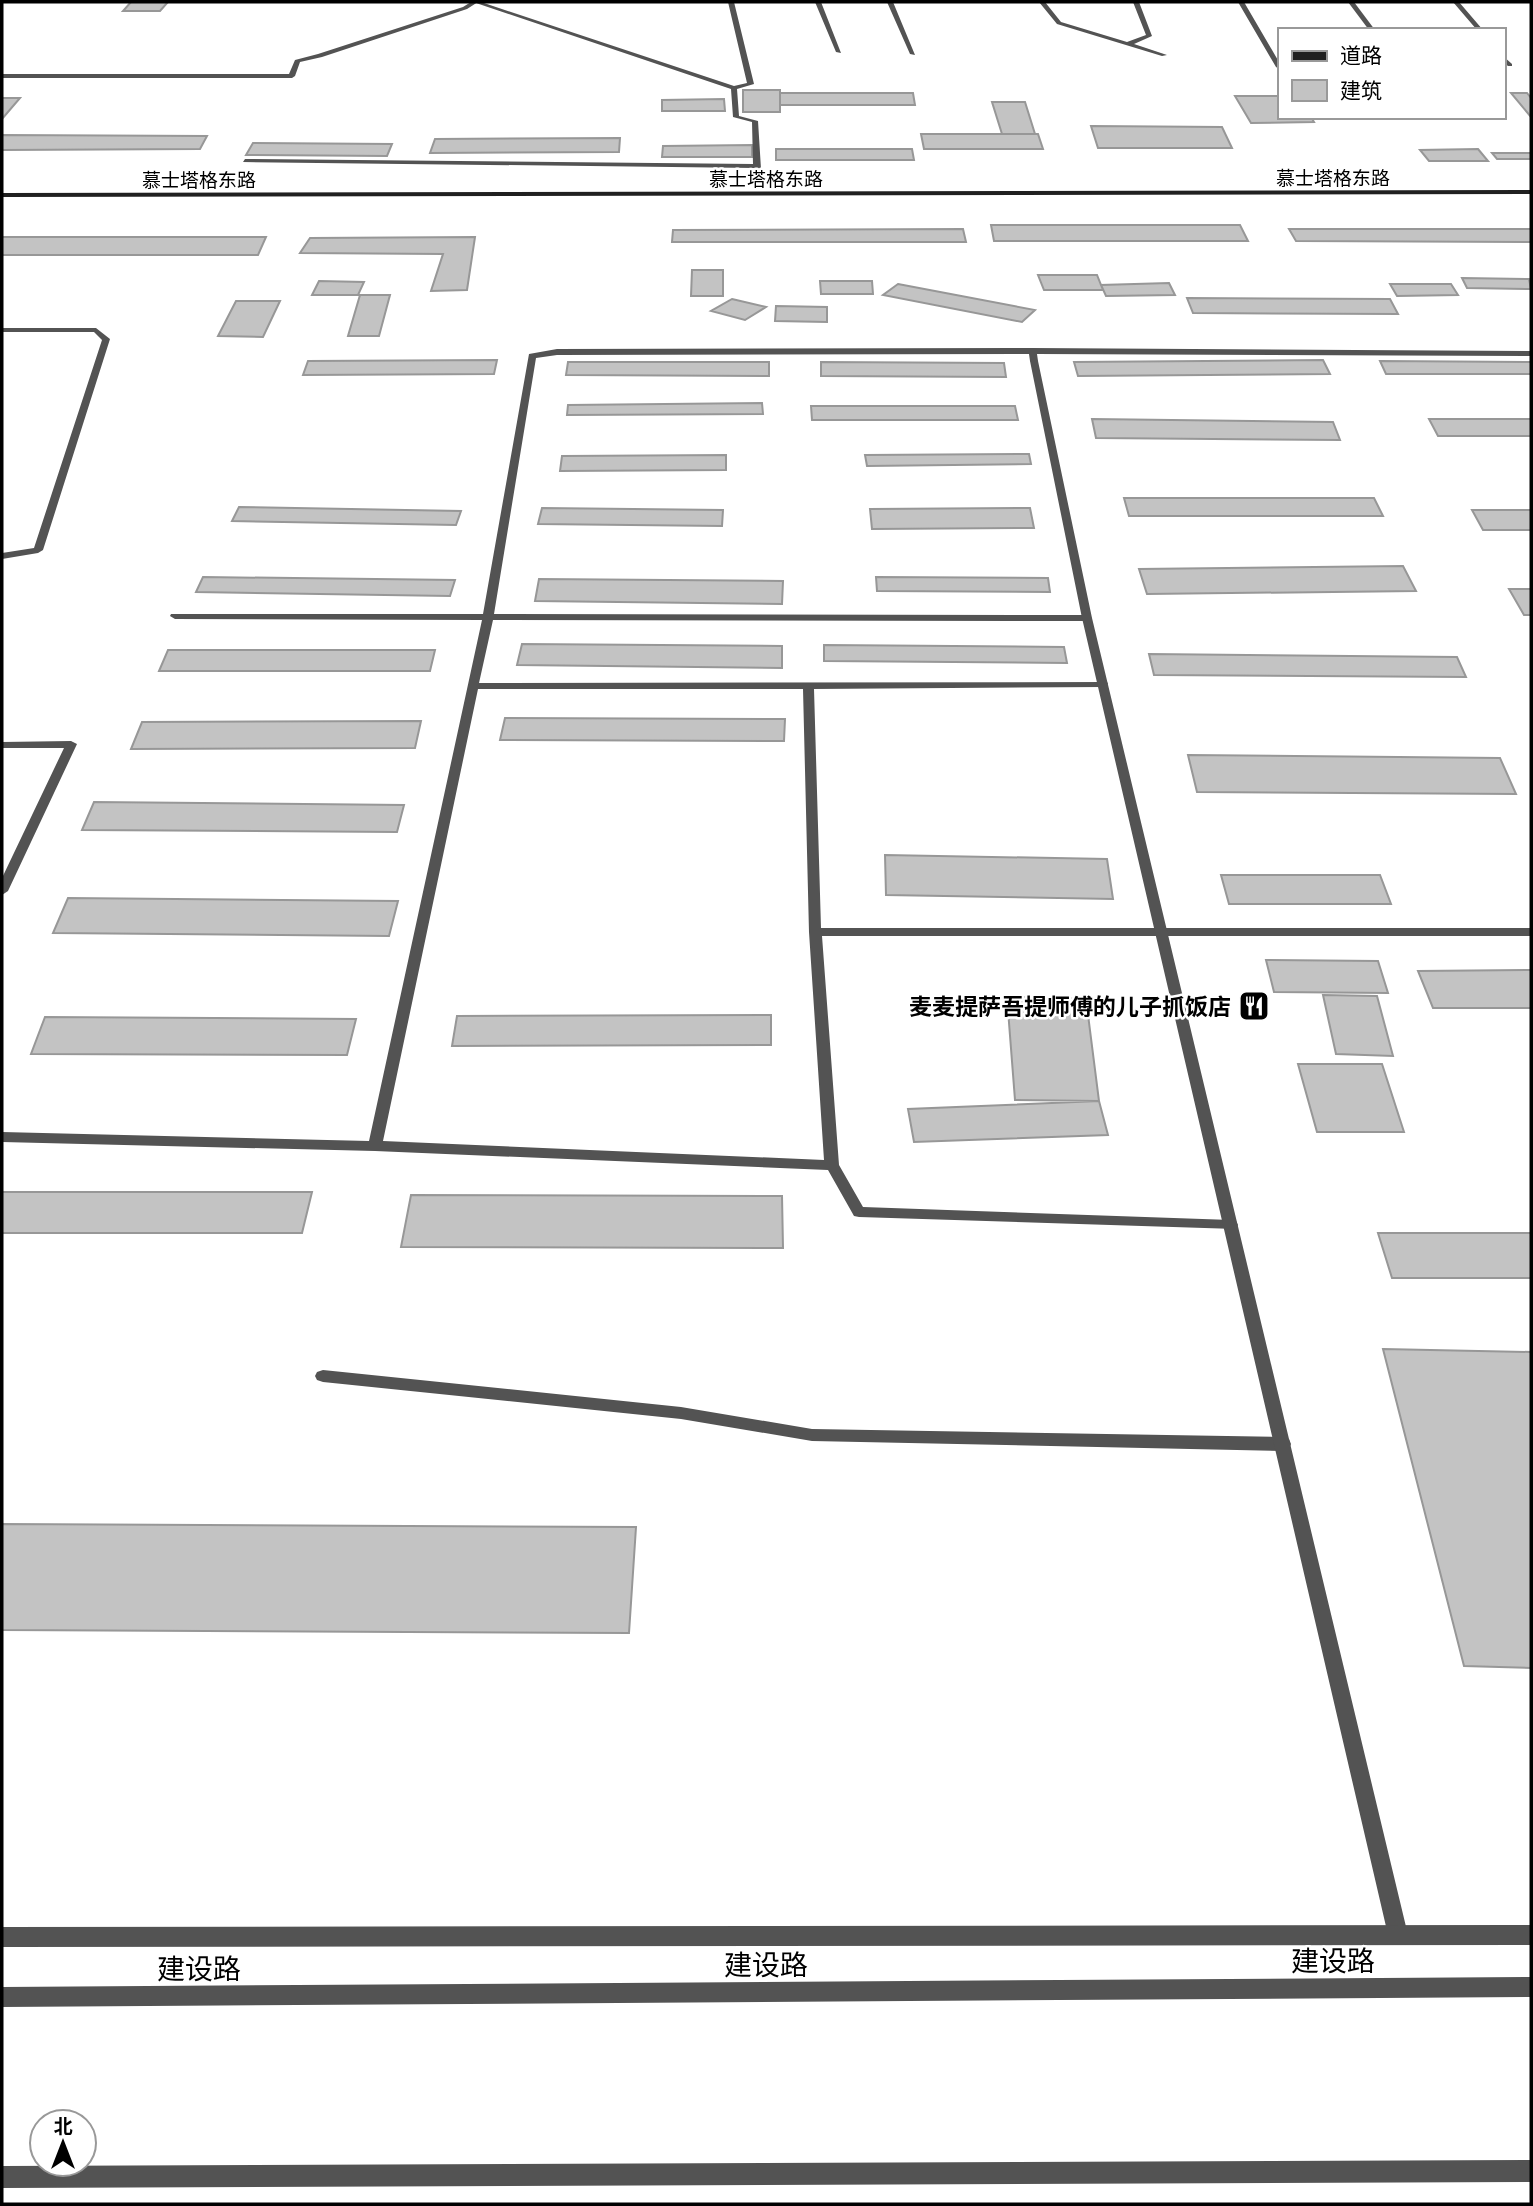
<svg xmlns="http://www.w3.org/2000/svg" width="1533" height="2206" font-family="Barlow,'Noto Sans SC',sans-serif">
	<rect width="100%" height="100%" fill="#fff"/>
	<!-- building -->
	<path fill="#c3c3c3" stroke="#979797" stroke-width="2" d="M131,2h37l-8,9h-37z
		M743,90h37v22h-37z
		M780,93h133l2,12h-135z
		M1511,93h16l4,5v19z
		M1235,96h44v21h32l3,5 -63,1z
		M2,98h18l-18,21z
		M724,99l1,12h-63v-11z
		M992,102h33l10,32h-33z
		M1091,126l131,1 10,21h-134z
		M921,134h117l5,15h-119z
		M2,135l205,1 -7,13 -198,1z
		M620,138l-1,14 -189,1 5,-14z
		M253,143l139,1 -5,12 -141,-1z
		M752,145v12h-90l1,-11z
		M776,149h136l2,11h-138z
		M1478,149l10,12h-59l-9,-11z
		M1492,153h39v6h-34z
		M991,225h249l8,16h-254z
		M963,229l3,13h-294l1,-12z
		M1289,229h242v13l-235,-1z
		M2,237h264l-8,18h-256z
		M475,237l-8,53 -36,1 12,-37 -143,-1 10,-15z
		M692,270h31v26h-32z
		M1038,275h59l6,15h-59z
		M1462,278l67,1 2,10 -64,-1z
		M319,281l45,1 -6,13h-46z
		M820,281h52l1,13h-52z
		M1169,283l6,12 -69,1 -5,-11z
		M898,284l137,26 -13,12 -139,-27z
		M1390,284h61l7,11 -61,1z
		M360,295h30l-11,41h-31z
		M1187,298l203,1 8,15 -205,-1z
		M732,299l34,8 -21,13 -34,-9z
		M236,301h44l-17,36 -45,-1z
		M776,306l51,1v15l-52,-1z
		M497,360l-3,14 -191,1 5,-14z
		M1323,360l7,14 -252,2 -4,-14z
		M1380,361l151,1v12h-145z
		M568,362h201v14l-203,-1z
		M821,362l183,1 2,14 -185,-1z
		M762,403l1,11 -196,1 1,-10z
		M811,406h204l3,14h-206z
		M1092,419l241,3 7,18 -244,-2z
		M1429,419h102v17h-93z
		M1029,454l2,10 -164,2 -2,-11z
		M726,455v15l-166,1 2,-15z
		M1124,498h250l9,18h-254z
		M239,507l222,4 -5,14 -224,-4z
		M542,508l181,2 -1,16 -184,-2z
		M1030,508l4,20 -162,1 -2,-20z
		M1472,510h59v20h-48z
		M1403,566l13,25 -269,3 -8,-25z
		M203,577l252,3 -5,16 -254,-4z
		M876,577l172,1 2,14 -173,-1z
		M539,579l244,2 -1,23 -247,-3z
		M1509,589h22v26h-7z
		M522,644l260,2v22l-265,-3z
		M824,645l240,2 3,16 -243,-2z
		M168,650h267l-5,21h-271z
		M1149,654l308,3 9,20 -312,-2z
		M505,718l280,1 -1,22 -284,-1z
		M421,721l-6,27 -284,1 11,-27z
		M1188,755l312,3 16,36 -319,-2z
		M94,802l310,3 -7,27 -315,-2z
		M885,855l222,4 6,40 -227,-4z
		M1221,875h159l11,29h-162z
		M68,898l330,3 -9,35 -336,-3z
		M1266,960l112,1 10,32 -114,-1z
		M1531,970v38h-98l-15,-37z
		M1323,995l54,1 16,60 -57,-2z
		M1007,997l79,2 13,102 -84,-1z
		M771,1015v30l-319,1 5,-30z
		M45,1017l311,2 -9,36 -316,-1z
		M1298,1064h84l22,68h-87z
		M1099,1101l9,34 -194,7 -6,-33z
		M2,1192h310l-10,41h-300z
		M411,1195l371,1 1,52 -382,-1z
		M1378,1233h153v45h-139z
		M1383,1349l148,3v316l-67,-2z
		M2,1524l634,3 -7,106 -627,-3z"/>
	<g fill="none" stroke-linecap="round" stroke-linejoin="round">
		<!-- service -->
		<path fill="#535353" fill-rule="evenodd" d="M471,2h7l-11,7 -145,48 -22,5 -5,14 -3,2h-290v-4h287l6,-14 23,-6 145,-47z
			M815,2h6l20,51 -5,-1z
			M887,2h6l22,53 -5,-1z
			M1039,2h6l16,20 66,20 19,-7 -13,-33h6l13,34 -18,8 33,11 -5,1 -105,-32z
			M1238,2h6l35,60v7l-3,-2z
			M1348,2h6l21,28h-6z
			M1453,2h6l24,28h-6z
			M1503,56l9,8v2h-4l-5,-4z
			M2,328h94l14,11 -67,211 -5,3 -36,6v-6l32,-5 68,-208 -8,-8h-92z
			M1033,348l498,3v5l-494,-2 1,7 -4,3 -4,-3 -1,-7 -472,1 -21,3 -42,256 593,1 5,3 -5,3 -594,-1 -14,63 628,-1 1,2 -5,3 -289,2 7,239h710v8h-709l17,229 24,42 368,13 5,1 2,4 -2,4 -377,-12 -5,-1 -26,-46 -453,-19 -373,-9v-10l367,9 113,-521 -307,-1 -5,-3 1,-2h312l46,-260 28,-5zM478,689h325l6,243 15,228 -441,-19z
			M71,741l6,3 -69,147 -6,4v-17l62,-130h-62v-6z
			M323,1370l358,37 131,22 471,8 6,2 2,5 -2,5 -6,2 -471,-10 -131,-22 -358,-37 -6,-2 -2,-4 2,-4z
			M1531,2160v22l-1529,6v-22z"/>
		<!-- minor -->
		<path fill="#535353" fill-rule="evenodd" d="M473,2h8l253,84 13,-3 -19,-81h6l20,82 -17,5 2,27 19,5 4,64 -4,2 -4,-2v-17l-511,-6 2,-3 508,5 -1,-42 -19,-5 -2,-28z
			M1034,358l4,3 54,257 316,1317 -3,7 -7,3 -7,-3 -3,-7 -306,-1317 -52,-257z"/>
		<!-- tertiary -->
		<path fill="#535353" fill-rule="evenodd" d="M1531,1925v20l-1529,2v-20z
			M1531,1977v20l-1529,10v-20z"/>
		<!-- secondary -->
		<path fill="#202020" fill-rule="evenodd" d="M1531,190v4l-1529,3v-4z"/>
	</g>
	<!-- icons -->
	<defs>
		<g id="restaurant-square" transform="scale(1.575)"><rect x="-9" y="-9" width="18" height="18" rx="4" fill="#000" stroke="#fff"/><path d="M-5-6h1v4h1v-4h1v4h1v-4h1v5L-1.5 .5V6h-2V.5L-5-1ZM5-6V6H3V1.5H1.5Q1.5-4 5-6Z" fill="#fff"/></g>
	</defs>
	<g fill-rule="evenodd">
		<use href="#restaurant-square" x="1254" y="1006"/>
	</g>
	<g text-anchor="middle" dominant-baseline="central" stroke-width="5" stroke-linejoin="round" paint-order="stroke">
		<!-- far-street labels -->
		<g font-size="19" fill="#000" stroke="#fff">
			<text x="1333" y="177">慕士塔格东路</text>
			<text x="766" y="178">慕士塔格东路</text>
			<text x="199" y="179">慕士塔格东路</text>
		</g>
		<!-- poi labels -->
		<g font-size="23" font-weight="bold" fill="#000" stroke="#fff" text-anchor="end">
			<text x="1231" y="1006">麦麦提萨吾提师傅的儿子抓饭店</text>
		</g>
		<!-- near-street labels -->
		<g font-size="28" fill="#000" stroke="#fff">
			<text x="1333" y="1960">建设路</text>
			<text x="766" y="1964">建设路</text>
			<text x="199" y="1968">建设路</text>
		</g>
	</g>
	<!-- border -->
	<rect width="1533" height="2206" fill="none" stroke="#000000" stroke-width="7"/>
	<!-- legend -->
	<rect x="1278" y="28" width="228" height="91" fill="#ffffff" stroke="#999999" stroke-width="2"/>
	<rect x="1292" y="51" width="35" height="10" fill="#202020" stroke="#999999" stroke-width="2"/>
	<text x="1340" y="63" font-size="21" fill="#000000">道路</text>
	<rect x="1292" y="80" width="35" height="21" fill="#c3c3c3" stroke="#999999" stroke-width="2"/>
	<text x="1340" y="98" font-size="21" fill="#000000">建筑</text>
	<!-- north arrow -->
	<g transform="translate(63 2143)"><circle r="33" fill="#ffffff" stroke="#999999" stroke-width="2"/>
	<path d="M0-5L12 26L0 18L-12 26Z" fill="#000000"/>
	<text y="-10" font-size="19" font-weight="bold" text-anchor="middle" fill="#000000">北</text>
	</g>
</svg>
